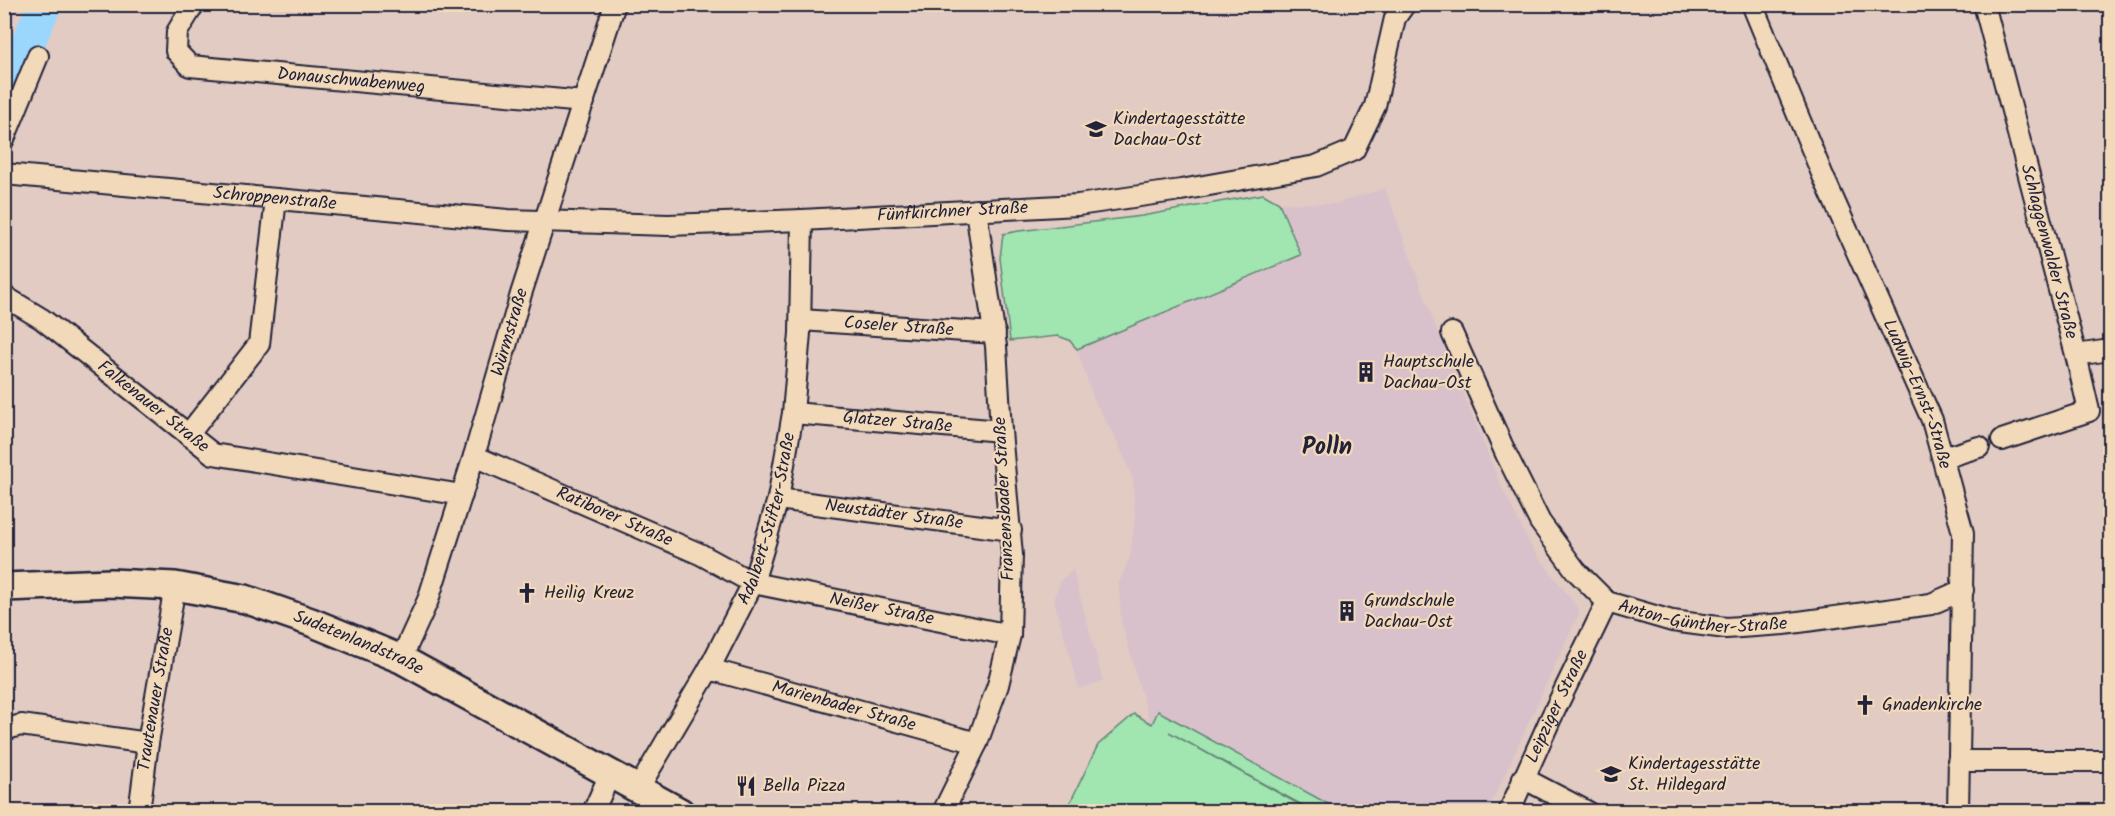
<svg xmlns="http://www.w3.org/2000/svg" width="2115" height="816" font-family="Kalam,sans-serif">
	<rect width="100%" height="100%" fill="#e2cbc3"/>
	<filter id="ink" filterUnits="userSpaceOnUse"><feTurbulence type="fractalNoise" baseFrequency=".0167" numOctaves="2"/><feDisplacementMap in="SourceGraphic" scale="12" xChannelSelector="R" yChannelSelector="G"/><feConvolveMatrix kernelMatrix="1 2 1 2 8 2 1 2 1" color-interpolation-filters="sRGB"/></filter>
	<g filter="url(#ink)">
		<!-- built -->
		<path fill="#d8c1ca" d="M5,4l15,1 -15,34 -1,-34z
			M1385,188l51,139 65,159 31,62 48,63 -92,200h-177l-161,-88 -29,-102 -2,-38 11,-26 5,-39 -2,-39 -15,-36 -24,-43 -17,-51 224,-94 -22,-52 56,1z
			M1073,570l30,111 -24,8 -25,-89 7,-20z"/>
		<!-- green -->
		<path fill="#a1e5b0" stroke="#628476" stroke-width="1.5" d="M1263,194l16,9 22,52 -224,94 -8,-9 -11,-4 -48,5 -10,-83 3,-24 16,-3 123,-15z
			M1158,711l183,100h-28l-144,-79 142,79h-245l32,-66 36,-31 18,10z"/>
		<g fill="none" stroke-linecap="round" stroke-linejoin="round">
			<!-- river -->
			<path stroke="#9bd7fc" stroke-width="34" d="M4,98l41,-94"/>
			<!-- street casing -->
			<g stroke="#22223b" stroke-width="24">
				<g id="street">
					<path id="s1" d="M194,4l-17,28 -1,19 14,15 394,36"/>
					<path id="s2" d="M1752,4l71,172 109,244 31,113 -5,279"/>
					<path id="s3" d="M1984,4l92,351 13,56 -87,29"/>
					<path d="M4,139l34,-83"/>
					<path id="s4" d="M4,174l504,46 160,5 134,-5 276,-15 103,-15 135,-24 38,-16 21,-44 20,-88 10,-14"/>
					<path id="s5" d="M4,296l38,23 171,135 249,41"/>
					<path id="s6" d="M801,320l194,13"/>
					<path id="s7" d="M1452,333l54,121 34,68 36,49 31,31 65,19 54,7 58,-4 147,-20 32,-14"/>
					<path d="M2076,355l34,-5"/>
					<path id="s8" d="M793,413l208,18"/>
					<path d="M188,435l71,-91 17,-145"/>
					<path id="s9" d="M474,456l226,98 53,29 257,52"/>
					<path d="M1943,458l36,-11"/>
					<path id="s10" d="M778,499l233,31"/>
					<path id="s11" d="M401,659l27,-59 46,-144 47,-162 94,-290"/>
					<path id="s12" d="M709,669l268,74"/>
					<path d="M4,730l17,-5 127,18"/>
					<path d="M1958,761h152"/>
					<path d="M1523,778l65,34"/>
					<path id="s13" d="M638,789l71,-120 44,-86 25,-84 15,-86 7,-80 2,-113"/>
					<path id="s14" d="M139,812l9,-69 27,-157"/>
					<path d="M593,812l17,-38"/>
					<path d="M943,812l34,-69 21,-58 12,-50 2,-80 -11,-124 -5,-85 -20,-136"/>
					<path id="s15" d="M1509,812l41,-92 57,-118"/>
				</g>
			</g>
			<!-- secondary casing -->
			<g stroke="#22223b" stroke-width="32">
				<g id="secondary">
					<path id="s16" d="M4,587l107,-4 64,3 70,13 66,23 90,37 279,153"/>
				</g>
			</g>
			<!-- street -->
			<use href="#street" stroke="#f1d9b9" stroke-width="20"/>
			<!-- secondary -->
			<use href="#secondary" stroke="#f1d9b9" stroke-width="27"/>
		</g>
	</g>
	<!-- icons -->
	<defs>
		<g id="school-bare" transform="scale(1.62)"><path d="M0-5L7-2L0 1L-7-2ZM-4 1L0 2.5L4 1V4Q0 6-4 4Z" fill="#22223b" stroke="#f1d9b9" stroke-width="2.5" paint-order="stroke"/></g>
		<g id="building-bare" transform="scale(1.62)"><path d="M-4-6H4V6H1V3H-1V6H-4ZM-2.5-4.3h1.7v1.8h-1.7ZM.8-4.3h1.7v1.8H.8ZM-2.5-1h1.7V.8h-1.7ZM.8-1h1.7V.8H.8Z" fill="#22223b" stroke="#f1d9b9" stroke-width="2.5" paint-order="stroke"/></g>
		<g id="church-bare" transform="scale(1.62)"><path d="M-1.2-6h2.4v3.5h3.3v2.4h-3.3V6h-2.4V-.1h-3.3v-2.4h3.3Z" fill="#22223b" stroke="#f1d9b9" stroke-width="2.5" paint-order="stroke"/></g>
		<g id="restaurant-bare" transform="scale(1.62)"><path d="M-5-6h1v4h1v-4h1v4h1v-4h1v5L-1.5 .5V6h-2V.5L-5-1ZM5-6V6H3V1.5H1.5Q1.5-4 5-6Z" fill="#22223b" stroke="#f1d9b9" stroke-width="2.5" paint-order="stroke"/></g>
	</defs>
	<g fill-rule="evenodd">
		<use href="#school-bare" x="1096" y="129"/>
		<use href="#building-bare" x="1366" y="372"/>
		<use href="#church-bare" x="527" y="593"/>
		<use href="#building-bare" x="1347" y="611"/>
		<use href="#church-bare" x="1865" y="705"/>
		<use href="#school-bare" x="1611" y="774"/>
		<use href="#restaurant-bare" x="746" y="786"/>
	</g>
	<g text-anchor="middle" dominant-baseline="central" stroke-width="4.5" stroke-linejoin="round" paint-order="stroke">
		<!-- street labels -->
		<g font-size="18" fill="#22223b" stroke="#f1d9b9">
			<text stroke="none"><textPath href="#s1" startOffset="234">Donauschwabenweg</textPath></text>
			<text stroke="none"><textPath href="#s4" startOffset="272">Schroppenstraße</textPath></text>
			<text stroke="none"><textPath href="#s4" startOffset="951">Fünfkirchner Straße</textPath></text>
			<text stroke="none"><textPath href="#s3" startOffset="256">Schlaggenwalder Straße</textPath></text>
			<text stroke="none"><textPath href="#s6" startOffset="98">Coseler Straße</textPath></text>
			<text stroke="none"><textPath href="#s11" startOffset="345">Würmstraße</textPath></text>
			<text stroke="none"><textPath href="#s2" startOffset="424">Ludwig-Ernst-Straße</textPath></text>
			<text stroke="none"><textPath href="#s5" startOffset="186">Falkenauer Straße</textPath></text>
			<text stroke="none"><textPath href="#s8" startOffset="105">Glatzer Straße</textPath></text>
			<text transform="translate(1005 499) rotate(-93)">Franzensbader Straße</text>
			<text stroke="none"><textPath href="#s10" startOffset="117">Neustädter Straße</textPath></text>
			<text stroke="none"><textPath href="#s9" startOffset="153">Ratiborer Straße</textPath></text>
			<text stroke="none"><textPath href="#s13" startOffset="302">Adalbert-Stifter-Straße</textPath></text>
			<text stroke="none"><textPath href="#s9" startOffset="438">Neißer Straße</textPath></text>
			<text stroke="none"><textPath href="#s7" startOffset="411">Anton-Günther-Straße</textPath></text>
			<text stroke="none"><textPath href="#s16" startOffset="364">Sudetenlandstraße</textPath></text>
			<text stroke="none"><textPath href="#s14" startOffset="114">Trautenauer Straße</textPath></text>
			<text stroke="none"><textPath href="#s12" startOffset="140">Marienbader Straße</textPath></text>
			<text stroke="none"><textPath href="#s15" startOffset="116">Leipziger Straße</textPath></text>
		</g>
		<!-- poi labels -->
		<g font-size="18" fill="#22223b" stroke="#f1d9b9" text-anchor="start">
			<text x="1113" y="119">Kindertagesstätte<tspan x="1113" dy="21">Dachau-Ost</tspan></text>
			<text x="1383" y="362">Hauptschule<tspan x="1383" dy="21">Dachau-Ost</tspan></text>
			<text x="544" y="593">Heilig Kreuz</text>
			<text x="1364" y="601">Grundschule<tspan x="1364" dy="21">Dachau-Ost</tspan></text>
			<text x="1882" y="705">Gnadenkirche</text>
			<text x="1628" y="764">Kindertagesstätte<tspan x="1628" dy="21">St. Hildegard</tspan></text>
			<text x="763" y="786">Bella Pizza</text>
		</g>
		<!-- district labels -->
		<g font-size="24" font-weight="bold" fill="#22223b" stroke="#f1d9b9">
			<text x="1327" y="447">Polln</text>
		</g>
	</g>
	<!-- margin -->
	<rect width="2115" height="816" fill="none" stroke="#f1d9b9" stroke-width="24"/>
	<rect x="12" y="12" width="2091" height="792" fill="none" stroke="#22223b" stroke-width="2" filter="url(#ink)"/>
</svg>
